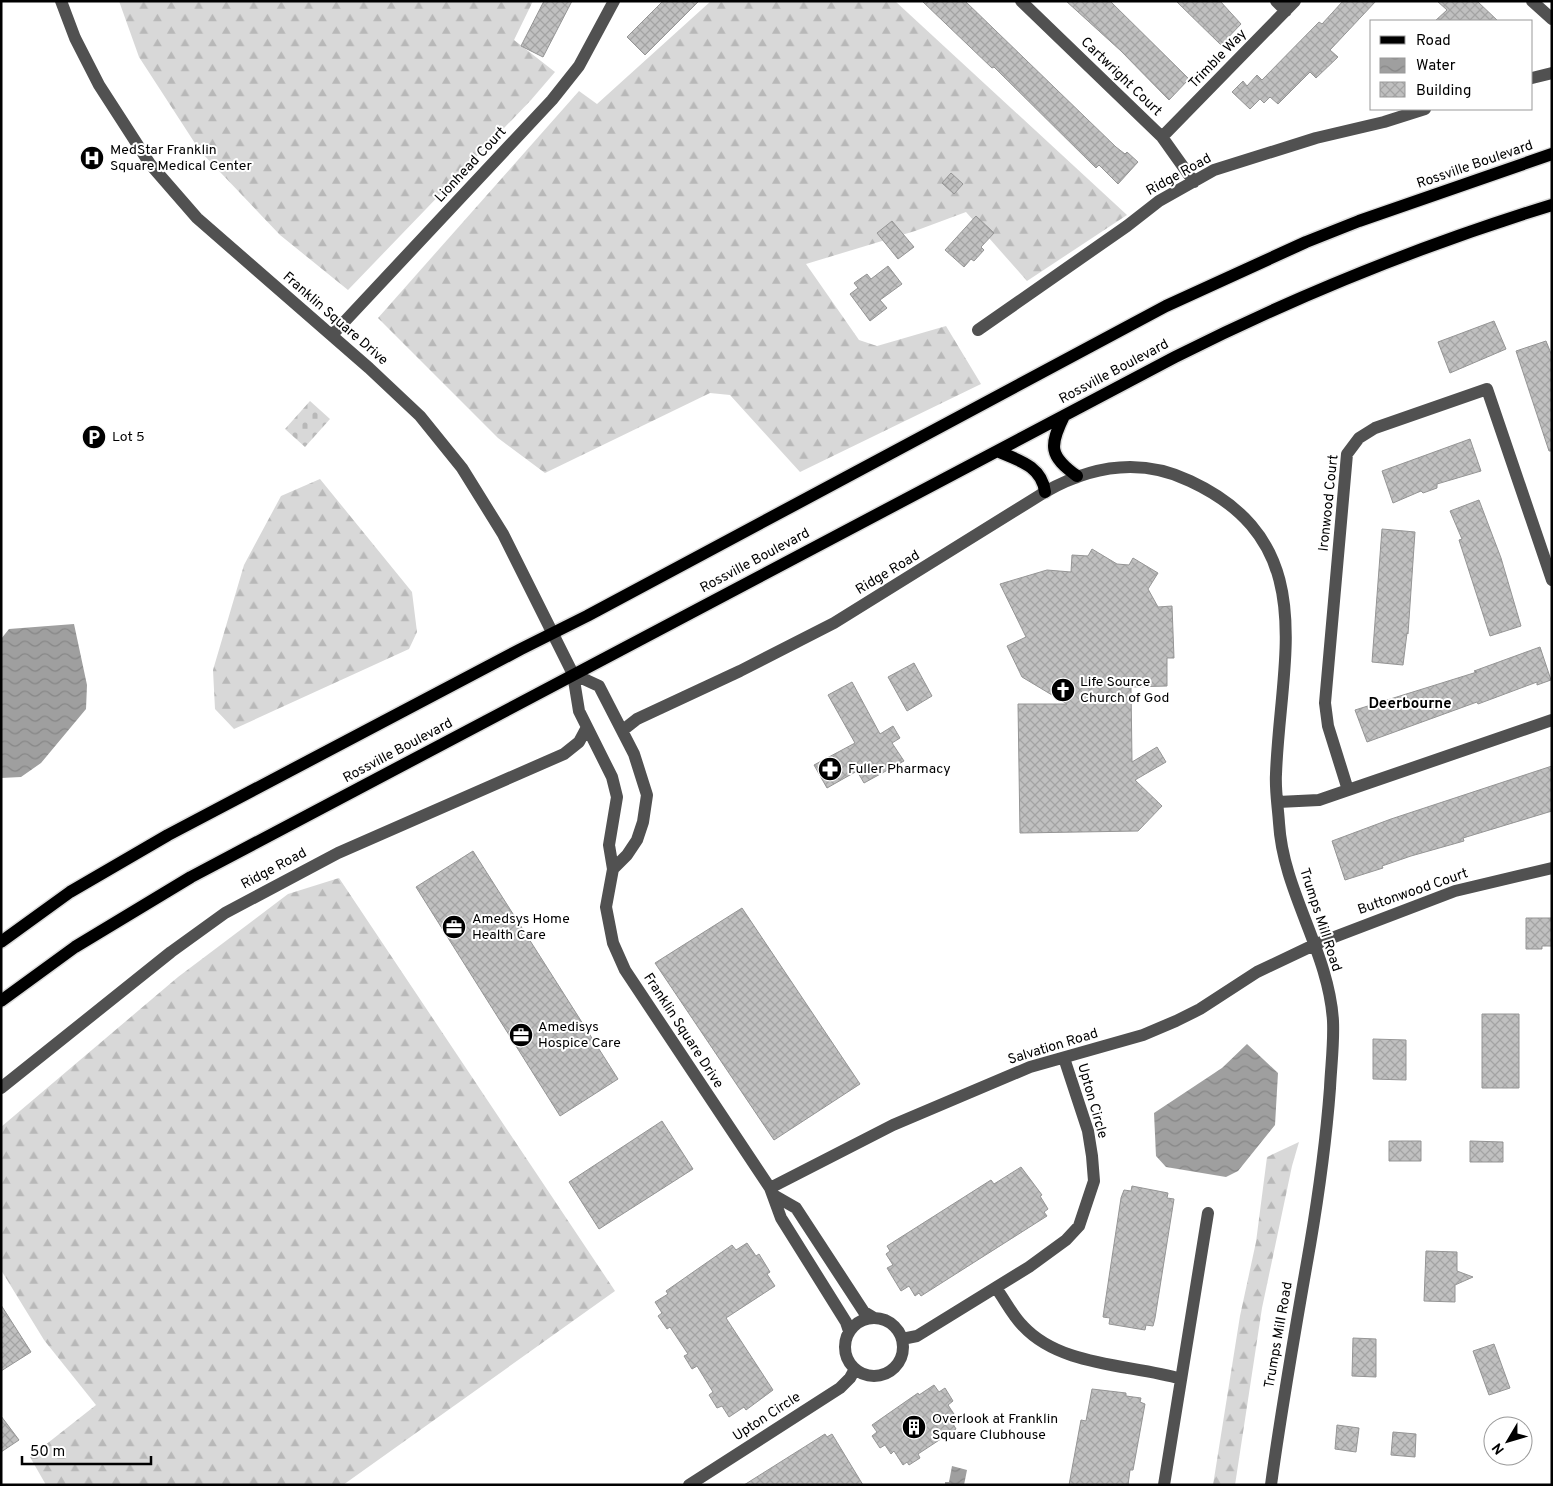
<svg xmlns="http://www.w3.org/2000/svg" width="1553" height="1486" font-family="Overpass,sans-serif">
	<defs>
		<pattern id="forest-firs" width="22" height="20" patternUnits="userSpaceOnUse" patternTransform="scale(1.25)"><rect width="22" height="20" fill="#d8d8d8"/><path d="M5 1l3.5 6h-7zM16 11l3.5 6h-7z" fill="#b8b8b8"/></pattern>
		<pattern id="cemetery-stones" width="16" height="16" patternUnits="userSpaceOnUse" patternTransform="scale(1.25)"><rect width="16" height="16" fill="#d8d8d8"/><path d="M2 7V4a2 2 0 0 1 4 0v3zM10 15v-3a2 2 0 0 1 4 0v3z" fill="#b8b8b8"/></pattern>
		<pattern id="water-waves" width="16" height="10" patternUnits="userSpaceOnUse" patternTransform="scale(1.25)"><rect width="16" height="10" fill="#9f9f9f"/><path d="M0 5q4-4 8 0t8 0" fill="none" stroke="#878787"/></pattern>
		<pattern id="building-cross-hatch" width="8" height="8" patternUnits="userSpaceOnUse" patternTransform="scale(1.25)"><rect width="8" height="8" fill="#c0c0c0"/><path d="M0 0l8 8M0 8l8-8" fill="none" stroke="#a3a3a3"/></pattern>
	</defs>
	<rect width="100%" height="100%" fill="#fff"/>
	<!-- forest -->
	<path fill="url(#forest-firs)" d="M119,1h414l-19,39 41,32 -24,28 -183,190 -68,-55 -80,-84 -61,-94z
		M711,1h184l232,214 -100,66 -61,-69 -51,19 -109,33 53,76 18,6 69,-20 35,58 -181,88 -70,-77 -20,-2 -165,80 -47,-35 -120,-120 201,-227 18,13z
		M320,479l92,113 5,40 -8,17 -175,80 -19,-20 -2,-39 31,-105 37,-69z
		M339,878l276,413 -272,194h-297l-16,-28 66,-52 -52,-65 -43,-70v-143l177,-150 110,-83z
		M1299,1142l-7,24 -30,142 -27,177h-22l27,-169 16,-74 11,-85z"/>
	<!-- cemetery -->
	<path fill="url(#cemetery-stones)" d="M310,401l20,18 -25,28 -20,-18z"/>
	<!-- water -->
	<path fill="url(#water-waves)" d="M74,624l13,61 -1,24 -45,54 -20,14 -20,1v-139l8,-10z
		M1247,1044l31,29 -3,52 -37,46 -12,6 -60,-10 -10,-11 -2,-43 68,-45z
		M952,1466l15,4 -3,15h-19v-3h4z"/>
	<!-- building -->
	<path fill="url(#building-cross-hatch)" stroke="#959595" d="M544,1h28l-29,56 -22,-11z
		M663,1h36l-54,54 -18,-18z
		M922,1h43l151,146 9,7 2,-2 11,10 -20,22 -19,-19 -3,3 -102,-101 -2,1z
		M1066,1h44l79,78 -20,21 -48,-49z
		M1176,1h44l21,23 -20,21z
		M1343,1h33l-46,49 8,7 -22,21 -6,-6 -32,32 -8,-7 -6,6 -4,-4 -10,10 -18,-17 11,-11 4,5 10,-11 5,5 57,-58 3,2z
		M1437,1h40l21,20h-63l12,-11z
		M951,173l12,11 -9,10 -12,-11z
		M976,216l18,17 -13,14 3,3 -10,11 -3,-2 -7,8 -19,-17z
		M892,221l22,26 -16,12 -21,-26z
		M888,266l14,18 -22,16 7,8 -17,13 -20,-27 8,-6 -4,-5 13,-9 4,5z
		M1494,321l12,28 -56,24 -12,-31z
		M1546,341l6,15v95h-3l-33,-100z
		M1470,439l11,32 -44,13v4l-14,5 -2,-2 -28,12 -11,-32z
		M1479,500l22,58 20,68 -31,10 -31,-96 3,-1 -12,-28z
		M1382,529l33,3 -7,102 -1,-1 -4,32 -31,-3z
		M1092,549l25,15 12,1 4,-7 25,15 -10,16 10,18 14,-1 2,52h-7v28l-36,1 1,75 25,-15 9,15 -31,18 27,26 -24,25 -118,2 -2,-129h49l-45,-27 -15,-31 19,-9 -26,-53 47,-14 24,2 1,-17 16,1z
		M1540,647l11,33 -14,5v-3l-59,22 -1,-2 -110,40 -12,-32 122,-38 -3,-1z
		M914,663l18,33 -25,15 -19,-34z
		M852,682l28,52 13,-8 7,12 -8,5 12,18 -40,22 -7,-12 -30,17 -13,-23 41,-22 -27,-48z
		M1552,766v45l-89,27 1,3 -53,15 -29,10 1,2 -38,12 -13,-39 59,-22z
		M473,851l145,228 -58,37 -144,-229z
		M742,908l118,176 -86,56 -119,-177z
		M1526,918h26v28h-10v3h-16z
		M1482,1014h37v74h-37z
		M1373,1039l33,1v40l-33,-1z
		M662,1121l31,48 -94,60 -30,-47z
		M1389,1141h32v20h-32z
		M1470,1141l33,1v20h-33z
		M1021,1167l21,28 -2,1 8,13 -4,3 3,4 -126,80 -2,-3 -4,3 -6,-10 -8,5 -14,-23 6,-3 -7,-11 4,-3 -3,-5 104,-66 3,4z
		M1132,1186l36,7 -1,5 7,1 -19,119 -2,8 -7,-1 -1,5 -36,-6 1,-6 -7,-1 18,-119 3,-8 7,1z
		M747,1243l9,13 3,-2 11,18 -3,2 8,12 -49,32 47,72 -27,20 -2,-3 -15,10 -7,-11 -5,2 -8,-13 4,-3 -16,-26 -5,3 -8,-13 4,-2 -18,-27 -3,2 -9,-13 4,-3 -7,-11 13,-8 -2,-3 66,-46 4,5z
		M1426,1251l31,1v19l16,6 -18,8v17l-31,-1z
		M1,1305l30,47 -30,19z
		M1353,1338l23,1v38l-24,-1z
		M1494,1344l16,44 -21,7 -16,-44z
		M934,1385l5,7 6,-4 8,13 -5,4 6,9 -5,3 7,12 -38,25 2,4 -11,7 -2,-3 -4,3 -9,-14 -3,3 -6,-9 -5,3 -8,-12 5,-4 -5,-7 46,-32 1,2z
		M1092,1389l34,4v3l15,2 -1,4 5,2 -12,66h-3l-2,15h-59l12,-65 5,1z
		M1,1416l18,24 -18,12z
		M1337,1425l22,3 -3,24 -21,-3z
		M1393,1432l23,2 -1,23 -24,-2z
		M825,1434l2,3 5,-3 31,51h-119z"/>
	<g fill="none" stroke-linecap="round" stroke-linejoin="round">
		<!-- major casing -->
		<g stroke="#dbdbdb" stroke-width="15">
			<path id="major" d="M1064,416c-15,30 -15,40 13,60
				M997,451c21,9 45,15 48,41
				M1,942l69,-50 98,-57 353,-186 66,-33 579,-310 140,-64 53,-21 193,-67
				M1,1001l74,-54 116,-70 984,-520c121,-61 247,-112 377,-152"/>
		</g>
		<!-- minor -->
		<path stroke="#515151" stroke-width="12" d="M61,1l14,37 24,47 51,79 47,54 172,150 51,48 42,52 41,66 70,140 6,37 33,66 5,20 -8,48 4,24 -7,38 7,36 12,27 145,218 11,30 65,104 3,9
			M1021,1l141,136 32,45
			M1276,1l10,10
			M1532,1l20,18
			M1532,78l20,-5
			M1162,137l133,-136
			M978,330l149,-104 32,-25 55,-31 102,-32 68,-16 41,-13
			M332,335l220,-235 27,-34 35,-65
			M573,674l26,12 35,68 13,41 -4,27 -6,18 -10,15 -14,14
			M623,730l14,-11 103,-48 94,-48 211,-131c46,-26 95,-35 145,-11 133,62 90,178 86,293 -1,16 2,33 3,49 4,69 50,129 54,198 1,23 -2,45 -3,67 -4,53 -11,104 -20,157 -14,80 -28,159 -39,240
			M1348,790l-20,-64 -3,-23 22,-249 12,-16 16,-10 112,-39 65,191
			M1278,802l41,-2 233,-80
			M1,1088l170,-136 54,-39 113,-60 226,-99 15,-12 8,-15
			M770,1188l123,-63 137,-58 113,-32 33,-14 24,-12 57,-37 59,-28 139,-53 97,-23
			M775,1196l21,12 68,104 10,6
			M996,1288c9,12 16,27 27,38 38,41 107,38 158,53
			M845 1347a29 29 0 1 1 58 0a29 29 0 1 1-58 0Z
			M902,1339l15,-3 112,-69 37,-27 13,-14 15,-45 -2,-25 -4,-25 -24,-73
			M689,1485l151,-97 10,-10 5,-9
			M1164,1485l44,-272"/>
		<!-- major -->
		<use href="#major" stroke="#000" stroke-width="12"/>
	</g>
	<!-- icons -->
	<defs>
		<g id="hospital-disc" transform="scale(1.25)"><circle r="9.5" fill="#000" stroke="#fff"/><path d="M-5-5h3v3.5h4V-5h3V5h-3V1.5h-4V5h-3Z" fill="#fff"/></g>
		<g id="parking-disc" transform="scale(1.25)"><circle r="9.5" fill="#000" stroke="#fff"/><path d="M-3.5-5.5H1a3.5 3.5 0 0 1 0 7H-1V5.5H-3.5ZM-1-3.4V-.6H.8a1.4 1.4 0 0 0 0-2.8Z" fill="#fff"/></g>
		<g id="church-disc" transform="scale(1.25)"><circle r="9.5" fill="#000" stroke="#fff"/><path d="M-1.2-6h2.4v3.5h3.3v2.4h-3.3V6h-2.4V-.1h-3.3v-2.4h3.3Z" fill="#fff"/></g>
		<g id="pharmacy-disc" transform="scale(1.25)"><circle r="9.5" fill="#000" stroke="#fff"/><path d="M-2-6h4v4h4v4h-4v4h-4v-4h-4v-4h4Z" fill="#fff"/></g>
		<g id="office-disc" transform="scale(1.25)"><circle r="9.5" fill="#000" stroke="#fff"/><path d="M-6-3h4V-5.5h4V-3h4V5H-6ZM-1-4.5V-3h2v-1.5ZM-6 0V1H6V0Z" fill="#fff"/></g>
		<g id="building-disc" transform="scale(1.25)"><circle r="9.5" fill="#000" stroke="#fff"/><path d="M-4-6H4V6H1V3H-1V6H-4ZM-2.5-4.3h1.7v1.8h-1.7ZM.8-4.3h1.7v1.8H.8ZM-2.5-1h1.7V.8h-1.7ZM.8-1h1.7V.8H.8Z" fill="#fff"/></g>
	</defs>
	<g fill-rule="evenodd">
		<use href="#hospital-disc" x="92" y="158"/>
		<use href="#parking-disc" x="94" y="437"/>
		<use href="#church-disc" x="1063" y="690"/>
		<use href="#pharmacy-disc" x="830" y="769"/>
		<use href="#office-disc" x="454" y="927"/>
		<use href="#office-disc" x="521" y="1035"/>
		<use href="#building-disc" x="914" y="1427"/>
	</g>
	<g text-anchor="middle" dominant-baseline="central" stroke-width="4" stroke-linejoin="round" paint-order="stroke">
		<!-- street labels -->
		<g font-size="14" fill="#000" stroke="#fff">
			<text transform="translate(1218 59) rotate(-46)">Trimble Way</text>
			<text transform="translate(1121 77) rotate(44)">Cartwright Court</text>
			<text transform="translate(471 165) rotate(-47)">Lionhead Court</text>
			<text transform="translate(1475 165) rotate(-19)">Rossville Boulevard</text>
			<text transform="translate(1179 175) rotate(-29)">Ridge Road</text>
			<text transform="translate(335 319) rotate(41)">Franklin Square Drive</text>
			<text transform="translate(1114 372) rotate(-28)">Rossville Boulevard</text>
			<text transform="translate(1329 503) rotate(-84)">Ironwood Court</text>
			<text transform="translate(755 561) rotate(-28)">Rossville Boulevard</text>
			<text transform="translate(888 573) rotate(-31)">Ridge Road</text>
			<text transform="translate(398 751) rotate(-28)">Rossville Boulevard</text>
			<text transform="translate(274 869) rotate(-28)">Ridge Road</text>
			<text transform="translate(1413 892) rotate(-19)">Buttonwood Court</text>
			<text transform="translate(1320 920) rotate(72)">Trumps Mill Road</text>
			<text transform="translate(683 1031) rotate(57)">Franklin Square Drive</text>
			<text transform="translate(1053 1047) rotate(-17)">Salvation Road</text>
			<text transform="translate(1092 1101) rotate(74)">Upton Circle</text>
			<text transform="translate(1279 1335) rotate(-80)">Trumps Mill Road</text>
			<text transform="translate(767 1417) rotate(-33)">Upton Circle</text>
		</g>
		<!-- poi labels -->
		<g font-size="14" fill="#000" stroke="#fff" text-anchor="start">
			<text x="110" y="150">MedStar Franklin<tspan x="110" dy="16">Square Medical Center</tspan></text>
			<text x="112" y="437">Lot 5</text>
			<text x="1080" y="682">Life Source<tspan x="1080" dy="16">Church of God</tspan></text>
			<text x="848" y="769">Fuller Pharmacy</text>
			<text x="472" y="919">Amedsys Home<tspan x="472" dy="16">Health Care</tspan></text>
			<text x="538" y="1027">Amedisys<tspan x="538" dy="16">Hospice Care</tspan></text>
			<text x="932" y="1419">Overlook at Franklin<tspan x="932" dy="16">Square Clubhouse</tspan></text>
		</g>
		<!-- neighbourhood labels -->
		<g font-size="15" font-weight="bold" fill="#000" stroke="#fff">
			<text x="1410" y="704">Deerbourne</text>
		</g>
	</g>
	<!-- border -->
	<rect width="1553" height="1486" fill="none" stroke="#000000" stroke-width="5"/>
	<!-- legend -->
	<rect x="1370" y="20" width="162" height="90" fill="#ffffff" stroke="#999999"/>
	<rect x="1380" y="36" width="25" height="8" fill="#000000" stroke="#999999"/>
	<text x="1416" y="45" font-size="15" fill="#000000">Road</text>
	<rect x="1380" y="58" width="25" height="15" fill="url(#water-waves)" stroke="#999999"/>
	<text x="1416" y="70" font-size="15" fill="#000000">Water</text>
	<rect x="1380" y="82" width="25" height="15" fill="url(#building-cross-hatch)" stroke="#999999"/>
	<text x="1416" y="95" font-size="15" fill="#000000">Building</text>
	<!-- north arrow -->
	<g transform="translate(1508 1441) rotate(232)"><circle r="24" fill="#ffffff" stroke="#999999"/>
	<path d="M0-4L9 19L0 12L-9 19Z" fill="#000000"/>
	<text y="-8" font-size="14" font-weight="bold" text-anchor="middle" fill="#000000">N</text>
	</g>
	<!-- scale -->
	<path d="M22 1456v8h129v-8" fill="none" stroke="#000000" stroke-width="2.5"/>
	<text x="30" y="1456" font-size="15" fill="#000000" stroke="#ffffff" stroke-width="4" paint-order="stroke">50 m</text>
</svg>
